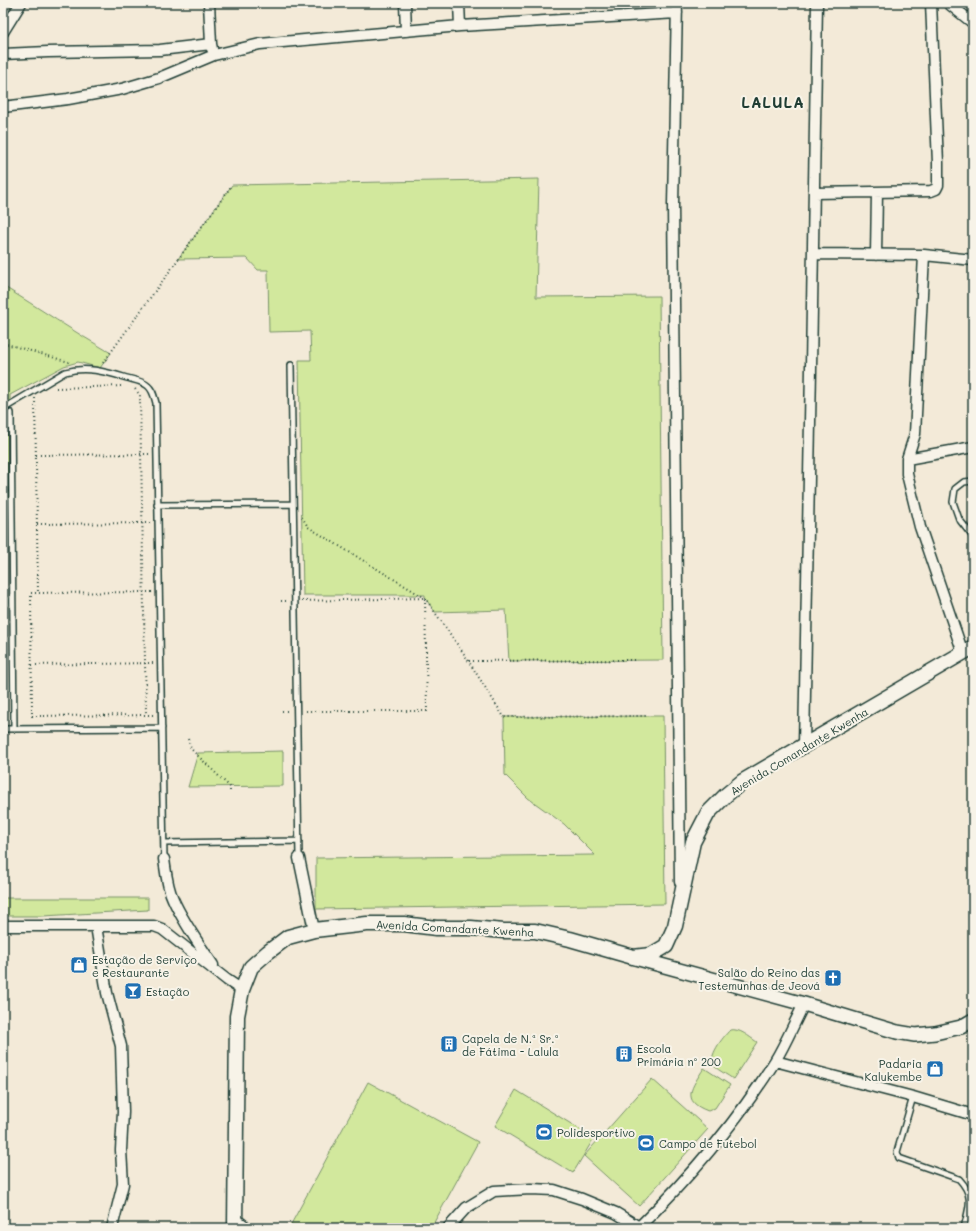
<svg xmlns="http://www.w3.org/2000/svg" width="976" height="1231" font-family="Mali,sans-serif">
	<rect width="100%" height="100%" fill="#f3ead8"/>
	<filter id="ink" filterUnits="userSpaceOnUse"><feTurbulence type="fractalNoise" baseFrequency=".025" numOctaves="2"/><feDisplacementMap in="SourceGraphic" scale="8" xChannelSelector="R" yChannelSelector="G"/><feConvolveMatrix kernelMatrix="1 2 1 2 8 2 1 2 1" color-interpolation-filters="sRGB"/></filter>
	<g filter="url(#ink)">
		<!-- green -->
		<path fill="#d2e89d" stroke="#789268" d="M539,179l-3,118 123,-1 4,364 -154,1 -3,-51 -71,2 -10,-14v-3h-122l-4,-235h12l-1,-29 -41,1 -1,-62h-10l-11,-12 -69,1 54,-74z
			M3,286c36,22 71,46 108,67l-11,15 -22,-6 -14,4 -54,29 2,112h-9z
			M646,716h17l2,188 -349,5v-51l279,-3 -31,-31 -36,-26 -23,-23 -1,-58z
			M283,751v35l-95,1 10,-34z
			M3,898h145v12l-105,6h-40z
			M730,1030c10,-2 19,7 27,12l-24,37c-5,-4 -14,-8 -19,-13 -7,-9 9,-29 16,-36z
			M704,1068l26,17 -15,23 -7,3c-28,-10 -16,-24 -4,-43z
			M652,1079l56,50 -69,77 -55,-50z
			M368,1082l110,60 -47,86h-142z
			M516,1090l78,48 -21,35 -78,-47z"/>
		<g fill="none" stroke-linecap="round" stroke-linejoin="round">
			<!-- service casing -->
			<g stroke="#1f3d34" stroke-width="8">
				<path id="service" d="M291,365l8,493
					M3,409l62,-37c22,-6 41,0 62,6 7,2 16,3 21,8 5,4 6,10 8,17l8,456
					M11,413l3,316
					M973,481l-9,1 -9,7 -2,13 6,17 14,18
					M157,505l136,-1
					M3,729l159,-1
					M164,843l135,-2
					M913,1097l-16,55 2,6 60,21c16,17 10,28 5,49"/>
			</g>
			<!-- minor casing -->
			<g stroke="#1f3d34" stroke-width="13">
				<path id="minor" d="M209,3l2,41 1,5
					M405,3l1,28
					M459,3l1,23
					M677,3l-4,202 7,677
					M948,3l25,20
					M3,32l18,-29
					M3,54l45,-2 112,-2 51,-6
					M3,107l65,-8 54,-10 37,-11 55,-23 46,-11 200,-18 217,-13
					M814,193l117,-2 5,-2 2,-4v-22l-7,-160
					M814,254l110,1 49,5
					M876,255l1,-63
					M924,255l-9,179 -8,25v15l13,53 43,126
					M907,459l66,-12
					M804,746c4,-248 10,-495 13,-743
					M299,858l15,72
					M164,859c2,14 3,28 9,40 10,23 26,45 40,66
					M3,926h151l8,3 65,51 15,10
					M96,926l11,67 14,53 2,66 -2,38 2,34 -11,44
					M775,1061l138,36 60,18
					M448,1228l18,-20 28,-17 37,-2 23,1 28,9 34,14 23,14c51,-50 98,-105 136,-166 11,-18 19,-38 29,-57"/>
			</g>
			<!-- tertiary casing -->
			<g stroke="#1f3d34" stroke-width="16">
				<path id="tertiary" d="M635,958l169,46 93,28 18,3 20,-2 26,-6 12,-7
					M236,1221l9,7"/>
			</g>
			<!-- secondary casing -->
			<g stroke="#1f3d34" stroke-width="17">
				<path id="secondary" d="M235,1228l2,-212 5,-26 9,-23 17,-15 20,-15 26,-7 53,-6h37l32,4h35l33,3h31l35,8 63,18 18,-2 15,-9 9,-20 18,-84 15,-29 18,-18 17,-14 230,-134"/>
			</g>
			<!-- path -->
			<path stroke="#1f3d34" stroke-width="2" stroke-dasharray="1 3" stroke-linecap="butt" d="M3,343l66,19
				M103,363l129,-178
				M56,388l67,-2
				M135,389l5,6v5l6,315
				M35,398l3,195
				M36,455l113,-1
				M302,517l6,10 117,71 39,56 40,63 142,-1
				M37,524l113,-1
				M152,592l-121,1 1,123 122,-1
				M281,601h7
				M302,601l123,-3 2,113h-122
				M469,661l167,-1
				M32,665l121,-2
				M282,711h6
				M188,739l3,10 39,38v4"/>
			<!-- service -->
			<use href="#service" stroke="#f7f3e8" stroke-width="5"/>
			<!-- minor -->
			<use href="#minor" stroke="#f7f3e8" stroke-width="10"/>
			<!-- tertiary -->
			<use href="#tertiary" stroke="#f7f3e8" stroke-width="13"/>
			<!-- secondary -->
			<use href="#secondary" stroke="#f7f3e8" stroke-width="14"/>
		</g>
	</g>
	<!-- icons -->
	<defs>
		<g id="shop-square" transform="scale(0.9)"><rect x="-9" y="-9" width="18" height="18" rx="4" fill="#1f6fb2" stroke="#f7f3e8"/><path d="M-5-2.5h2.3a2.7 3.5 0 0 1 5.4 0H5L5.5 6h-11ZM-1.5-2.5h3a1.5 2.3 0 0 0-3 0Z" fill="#fff"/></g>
		<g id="church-square" transform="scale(0.9)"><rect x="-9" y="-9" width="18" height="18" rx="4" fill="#1f6fb2" stroke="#f7f3e8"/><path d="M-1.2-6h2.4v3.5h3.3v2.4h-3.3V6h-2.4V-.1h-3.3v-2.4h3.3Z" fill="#fff"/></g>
		<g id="bar-square" transform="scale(0.9)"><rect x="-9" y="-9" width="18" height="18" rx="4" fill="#1f6fb2" stroke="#f7f3e8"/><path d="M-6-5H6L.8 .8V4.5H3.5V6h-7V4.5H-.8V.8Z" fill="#fff"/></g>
		<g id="building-square" transform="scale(0.9)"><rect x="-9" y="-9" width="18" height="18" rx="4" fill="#1f6fb2" stroke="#f7f3e8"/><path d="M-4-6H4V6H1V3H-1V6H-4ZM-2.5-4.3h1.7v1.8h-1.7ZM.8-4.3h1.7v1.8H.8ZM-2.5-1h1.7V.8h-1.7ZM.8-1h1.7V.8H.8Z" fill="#fff"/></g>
		<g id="stadium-square" transform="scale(0.9)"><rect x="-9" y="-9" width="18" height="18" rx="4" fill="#1f6fb2" stroke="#f7f3e8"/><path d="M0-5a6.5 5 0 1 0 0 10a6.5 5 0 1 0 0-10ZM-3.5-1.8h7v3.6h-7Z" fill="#fff"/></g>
	</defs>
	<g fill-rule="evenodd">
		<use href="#shop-square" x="79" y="965"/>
		<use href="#church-square" x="833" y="978"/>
		<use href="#bar-square" x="133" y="991"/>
		<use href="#building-square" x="449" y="1044"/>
		<use href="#building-square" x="624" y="1054"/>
		<use href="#shop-square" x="935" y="1069"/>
		<use href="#stadium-square" x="544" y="1132"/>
		<use href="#stadium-square" x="646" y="1143"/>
	</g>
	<g text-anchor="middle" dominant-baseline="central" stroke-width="4" stroke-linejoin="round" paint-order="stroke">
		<!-- street labels -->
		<g font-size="11" fill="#1f3d34" stroke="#f7f3e8">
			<text transform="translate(799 751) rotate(-31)">Avenida Comandante Kwenha</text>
			<text transform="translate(455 928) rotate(3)">Avenida Comandante Kwenha</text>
		</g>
		<!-- poi labels -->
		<g font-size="11" fill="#1f3d34" stroke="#f7f3e8" text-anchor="start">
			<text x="92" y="959">Estação de Serviço<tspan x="92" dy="13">e Restaurante</tspan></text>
			<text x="820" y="972" text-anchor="end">Salão do Reino das<tspan x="820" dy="13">Testemunhas de Jeová</tspan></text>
			<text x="146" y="991">Estação</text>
			<text x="462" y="1038">Capela de N.ª Sr.ª<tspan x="462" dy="13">de Fátima - Lalula</tspan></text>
			<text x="637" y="1048">Escola<tspan x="637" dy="13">Primária nº 200</tspan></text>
			<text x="922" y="1063" text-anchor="end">Padaria<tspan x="922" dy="13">Kalukembe</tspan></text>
			<text x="557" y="1132">Polidesportivo</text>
			<text x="659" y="1143">Campo de Futebol</text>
		</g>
		<!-- district labels -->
		<g font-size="15" font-weight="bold" letter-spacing="1" fill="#1f3d34" stroke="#f7f3e8">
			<text x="773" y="102">LALULA</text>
		</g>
	</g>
	<!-- margin -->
	<rect width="976" height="1231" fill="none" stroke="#f7f3e8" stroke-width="16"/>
	<rect x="8" y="8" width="960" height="1215" fill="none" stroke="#1f3d34" stroke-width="1.5" filter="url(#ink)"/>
</svg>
